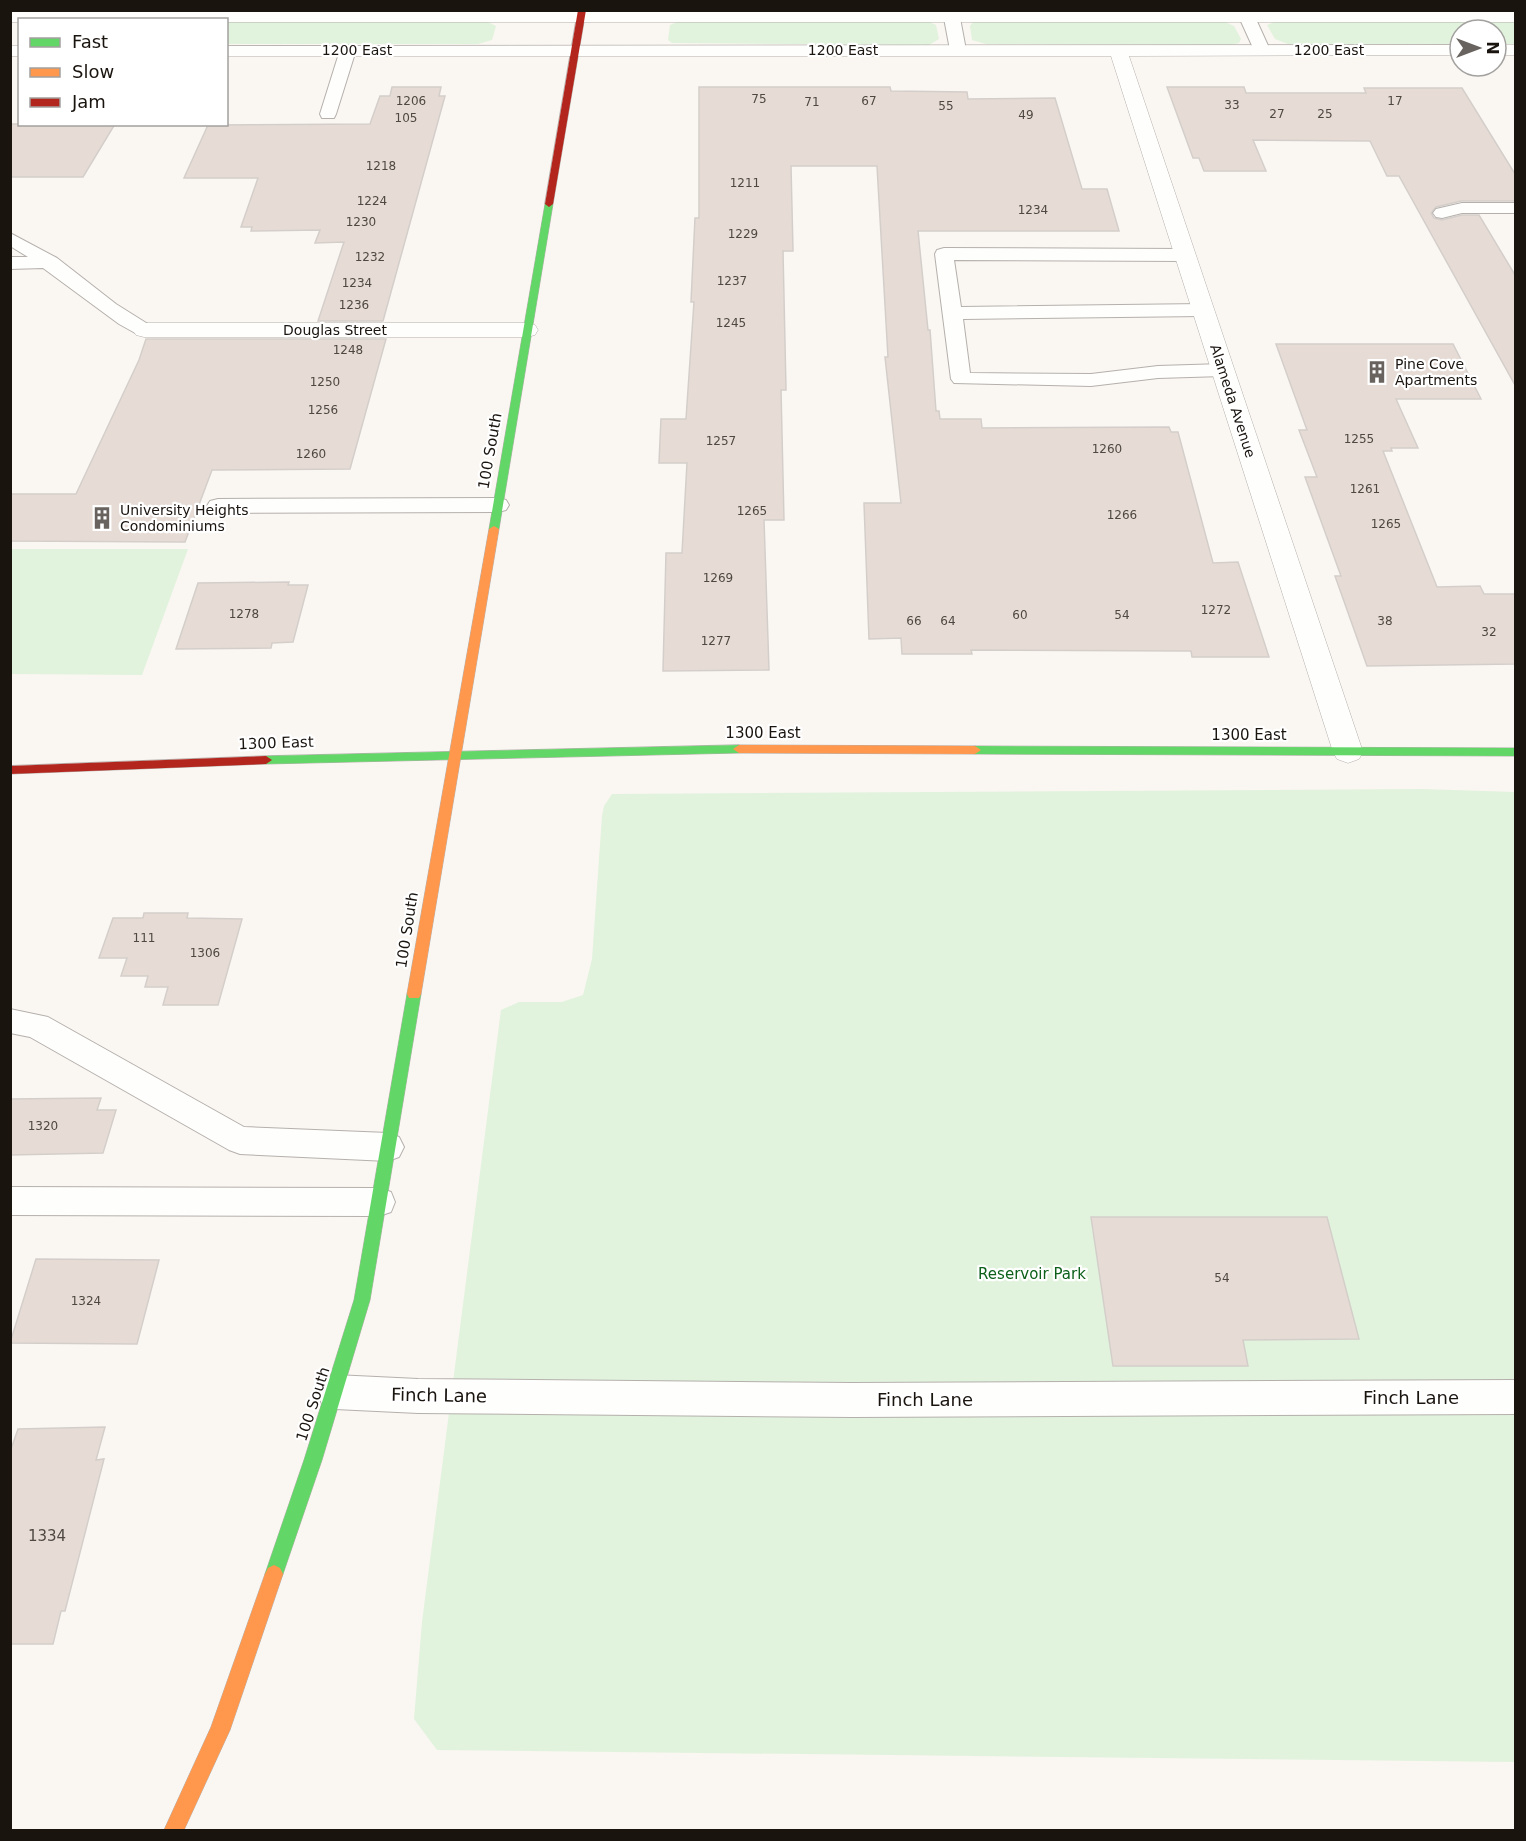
<svg xmlns="http://www.w3.org/2000/svg" width="1526" height="1841" font-family="'DejaVu Sans',sans-serif">
	<rect width="100%" height="100%" fill="#faf6f2"/>
	<!-- green -->
	<path fill="#e1f3dd" d="M227,20l259,1 10,5 -4,14 -14,4h-251z
		M682,20l245,1 9,4 3,14 -10,6 -257,-2 -4,-3 2,-15z
		M980,21h243l11,5 7,13 -2,4 -9,2 -244,-1 -14,-4 -2,-14 3,-4z
		M1277,21h238v23h-19v-14h-36v14h-172l-13,-5 -8,-14z
		M11,549h177l-46,126 -131,-1z
		M1422,789l93,3v970l-1078,-12 -23,-31 8,-97 79,-612 18,-8h43l21,-7 9,-36 10,-143 2,-10 8,-12z"/>
	<!-- building -->
	<path fill="#e6dcd5" stroke="#d4ceca" stroke-width="1.5" d="M392,87h49l-2,9h6l-62,225h-65l26,-79 -29,1 5,-13 -69,1 1,-4h-11l17,-49h-74l24,-53 162,-1 10,-28h10z
		M699,87h191l1,4 76,1 1,7 87,-1 27,91h25l12,42h-201l10,99h2l6,81h3l1,8h41l1,9 187,-1 2,5h7l35,131 25,-1 31,95h-77l-1,-6 -220,-1 1,4h-70l-1,-16 -32,1 -5,-136h37l-16,-146h3l-11,-191h-86l2,85h-10l3,139h-5l3,130h-20l5,150 -106,1 3,-118h16l5,-90h-28l2,-44h25l8,-117h-3l4,-84h4z
		M1167,87h77l2,6h120l-2,-5h98l53,86v27h-54l-25,6 -5,6 3,5 8,2 20,-5h17l36,60v110l-116,-209h-12l-17,-35 -117,-1 13,31h-62l-5,-13h-6z
		M10,124h105l-32,53h-73z
		M146,339h240l-36,130 -138,1 -27,72 -175,-1v-47h66l63,-134z
		M1276,344h177l28,55h-85l22,49h-27l1,3h-9l54,136 43,-1 4,8h31v70l-148,2 -32,-90h6l-36,-99h12l-18,-47h8z
		M289,582l-1,3h20l-15,57 -21,1 -1,5 -95,1 22,-66z
		M144,913h44l-1,5 55,1 -24,86h-55l5,-18h-23l3,-11h-27l6,-18h-28l14,-40h30z
		M101,1098l-4,12h19l-13,43 -93,2v-56z
		M1091,1217h236l32,122 -116,1 5,26h-135z
		M36,1259l123,1 -22,84 -127,-1z
		M105,1427l-9,33 8,-1 -39,152h-4l-8,33h-43v-192l8,-23z"/>
	<g fill="none" stroke-linecap="round" stroke-linejoin="round">
		<!-- lane casing -->
		<g stroke="#b5b0ac" stroke-width="2">
			<path id="lane" d="M1247,12l8,5 15,33 -2,3h-12l-2,-3 -15,-33z
				M952,13l8,5 6,32 -8,5 -8,-5 -6,-32z
				M348,45l8,5 -20,64 -2,4h-12l-2,-4 20,-64z
				M1462,203h54v10h-54l-20,5 -6,-1 -3,-4 3,-4z
				M10,233l47,25 59,46 35,22 3,4 -3,4h-14l-18,-10 -76,-56 -33,1v-12h18l-18,-11z
				M944,248l241,1 7,2 2,4 -2,4 -7,2 -231,-1 7,47 242,-3 7,2 3,4 -3,4 -7,2 -240,3 7,54 121,1 67,-8 65,-2 7,2 3,4 -3,4 -7,2 -65,2 -67,8 -137,-3 -3,-4 -16,-125 2,-4z
				M498,498l8,2 3,5 -3,5 -8,2 -280,1 -8,-2 -3,-5 3,-5 8,-2z
				M10,1009l38,8 196,110 144,6 11,4 5,10 -5,10 -11,4 -148,-7 -11,-4 -199,-113 -20,-4z
				M10,1187l369,1 12,4 4,10 -4,10 -12,4 -369,-1z
				M335,1375l83,4 434,4 664,-3v34l-664,3 -434,-4 -83,-4 -13,-5 -5,-12 5,-12z"/>
		</g>
		<!-- street casing -->
		<g stroke="#b5b0ac" stroke-width="1">
			<path id="street" d="M10,12h1506v10h-1290v-2h-206v2h-10z
				M1460,45v10l-331,1 234,696 -4,7 -11,4 -11,-4 -4,-7 -222,-696h-885v-10z
				M1496,45h20v10h-20z
				M10,46h10v10h-10z
				M144,323h383l8,2 3,5 -3,5 -8,2h-383l-8,-2 -3,-5 3,-5z"/>
		</g>
		<!-- fast casing -->
		<g stroke="#b5b0ac" stroke-width="1">
			<path id="fast" d="M549,201l4,3 -54,325 -5,3 -5,-3 56,-325z
				M739,745l6,4 -6,4 -473,11 -6,-4 6,-4z
				M975,746l541,2v8l-541,-2 -6,-4z
				M414,988l5,2 2,4 -51,306 -48,160 -39,114 -3,6 -6,3 -6,-3 -3,-6 39,-114 50,-160 53,-306 2,-4z"/>
		</g>
		<!-- slow casing -->
		<g stroke="#b5b0ac" stroke-width="1">
			<path id="slow" d="M494,526l5,3 -78,465 -2,4h-10l-2,-4 82,-465z
				M739,745l236,1 6,4 -6,4 -236,-1 -6,-4z
				M274,1565l6,3 3,6 -53,156 -46,100h-20l47,-103 54,-153 3,-6z"/>
		</g>
		<!-- jam casing -->
		<g stroke="#b5b0ac" stroke-width="1">
			<path id="jam" d="M578,10h8l-33,194 -4,3 -4,-3z
				M266,756l6,4 -6,4 -256,10v-8z"/>
		</g>
		<!-- lane -->
		<use href="#lane" fill="#fefefd" fill-rule="evenodd"/>
		<!-- street -->
		<use href="#street" fill="#fefefd" fill-rule="evenodd"/>
		<!-- fast -->
		<use href="#fast" fill="#63d668" fill-rule="evenodd"/>
		<!-- slow -->
		<use href="#slow" fill="#ff974d" fill-rule="evenodd"/>
		<!-- jam -->
		<use href="#jam" fill="#b3261e" fill-rule="evenodd"/>
	</g>
	<!-- icons -->
	<defs>
		<g id="building-bare" transform="scale(1.8)"><path d="M-4-6H4V6H1V3H-1V6H-4ZM-2.5-4.3h1.7v1.8h-1.7ZM.8-4.3h1.7v1.8H.8ZM-2.5-1h1.7V.8h-1.7ZM.8-1h1.7V.8H.8Z" fill="#68635e" stroke="#fff" stroke-width="2.5" paint-order="stroke"/></g>
	</defs>
	<g fill-rule="evenodd">
		<use href="#building-bare" x="1377" y="372"/>
		<use href="#building-bare" x="102" y="518"/>
	</g>
	<g text-anchor="middle" dominant-baseline="central" stroke-width="4.5" stroke-linejoin="round" paint-order="stroke">
		<!-- number labels -->
		<g font-size="12" fill="#4f4842">
			<text x="759" y="99">75</text>
			<text x="411" y="101">1206</text>
			<text x="869" y="101">67</text>
			<text x="1395" y="101">17</text>
			<text x="812" y="102">71</text>
			<text x="1232" y="105">33</text>
			<text x="946" y="106">55</text>
			<text x="1277" y="114">27</text>
			<text x="1325" y="114">25</text>
			<text x="1026" y="115">49</text>
			<text x="406" y="118">105</text>
			<text x="381" y="166">1218</text>
			<text x="745" y="183">1211</text>
			<text x="372" y="201">1224</text>
			<text x="1033" y="210">1234</text>
			<text x="361" y="222">1230</text>
			<text x="743" y="234">1229</text>
			<text x="370" y="257">1232</text>
			<text x="732" y="281">1237</text>
			<text x="357" y="283">1234</text>
			<text x="354" y="305">1236</text>
			<text x="731" y="323">1245</text>
			<text x="348" y="350">1248</text>
			<text x="325" y="382">1250</text>
			<text x="323" y="410">1256</text>
			<text x="1359" y="439">1255</text>
			<text x="721" y="441">1257</text>
			<text x="1107" y="449">1260</text>
			<text x="311" y="454">1260</text>
			<text x="1365" y="489">1261</text>
			<text x="752" y="511">1265</text>
			<text x="1122" y="515">1266</text>
			<text x="1386" y="524">1265</text>
			<text x="718" y="578">1269</text>
			<text x="1216" y="610">1272</text>
			<text x="244" y="614">1278</text>
			<text x="1020" y="615">60</text>
			<text x="1122" y="615">54</text>
			<text x="914" y="621">66</text>
			<text x="948" y="621">64</text>
			<text x="1385" y="621">38</text>
			<text x="1489" y="632">32</text>
			<text x="716" y="641">1277</text>
			<text x="144" y="938">111</text>
			<text x="205" y="953">1306</text>
			<text x="43" y="1126">1320</text>
			<text x="1222" y="1278">54</text>
			<text x="86" y="1301">1324</text>
		</g>
		<!-- far-street labels -->
		<g font-size="14" fill="#1a140f" stroke="#fff">
			<text x="357" y="50">1200 East</text>
			<text x="843" y="50">1200 East</text>
			<text x="1329" y="50">1200 East</text>
			<text x="335" y="330">Douglas Street</text>
			<text transform="translate(1233 401) rotate(72)">Alameda Avenue</text>
		</g>
		<!-- far-poi labels -->
		<g font-size="14" fill="#1a140f" stroke="#fff" text-anchor="start">
			<text x="1395" y="364">Pine Cove<tspan x="1395" dy="16">Apartments</tspan></text>
			<text x="120" y="510">University Heights<tspan x="120" dy="16">Condominiums</tspan></text>
		</g>
		<!-- street labels -->
		<g font-size="15" fill="#1a140f" stroke="#fff">
			<text transform="translate(490 451) rotate(-80)">100 South</text>
			<text x="763" y="733">1300 East</text>
			<text x="1249" y="735">1300 East</text>
			<text transform="translate(276 743) rotate(-2)">1300 East</text>
			<text transform="translate(407 930) rotate(-81)">100 South</text>
			<text transform="translate(313 1404) rotate(-72)">100 South</text>
		</g>
		<!-- park labels -->
		<g font-size="15" fill="#0c601a" stroke="#fff">
			<text x="1032" y="1274">Reservoir Park</text>
		</g>
		<!-- near-number labels -->
		<g font-size="15" fill="#4f4842">
			<text x="47" y="1536">1334</text>
		</g>
		<!-- near-street labels -->
		<g font-size="18" fill="#1a140f" stroke="#fff">
			<text transform="translate(439 1395) rotate(1)">Finch Lane</text>
			<text x="1411" y="1397">Finch Lane</text>
			<text x="925" y="1399">Finch Lane</text>
		</g>
	</g>
	<!-- border -->
	<rect width="1526" height="1841" fill="none" stroke="#1a140f" stroke-width="24"/>
	<!-- legend -->
	<rect x="18" y="18" width="210" height="108" fill="#ffffff" stroke="#a3a19f" stroke-width="1.5"/>
	<rect x="30" y="38" width="30" height="9" fill="#63d668" stroke="#a3a19f" stroke-width="1.5"/>
	<text x="72" y="48" font-size="18" fill="#1a140f">Fast</text>
	<rect x="30" y="68" width="30" height="9" fill="#ff974d" stroke="#a3a19f" stroke-width="1.5"/>
	<text x="72" y="78" font-size="18" fill="#1a140f">Slow</text>
	<rect x="30" y="98" width="30" height="9" fill="#b3261e" stroke="#a3a19f" stroke-width="1.5"/>
	<text x="72" y="108" font-size="18" fill="#1a140f">Jam</text>
	<!-- north arrow -->
	<g transform="translate(1478 48) rotate(90)"><circle r="28" fill="#ffffff" stroke="#a3a19f" stroke-width="1.5"/>
	<path d="M0-4.5L10 22L0 15L-10 22Z" fill="#68635e"/>
	<text y="-9" font-size="16" font-weight="bold" text-anchor="middle" fill="#1a140f">N</text>
	</g>
</svg>
